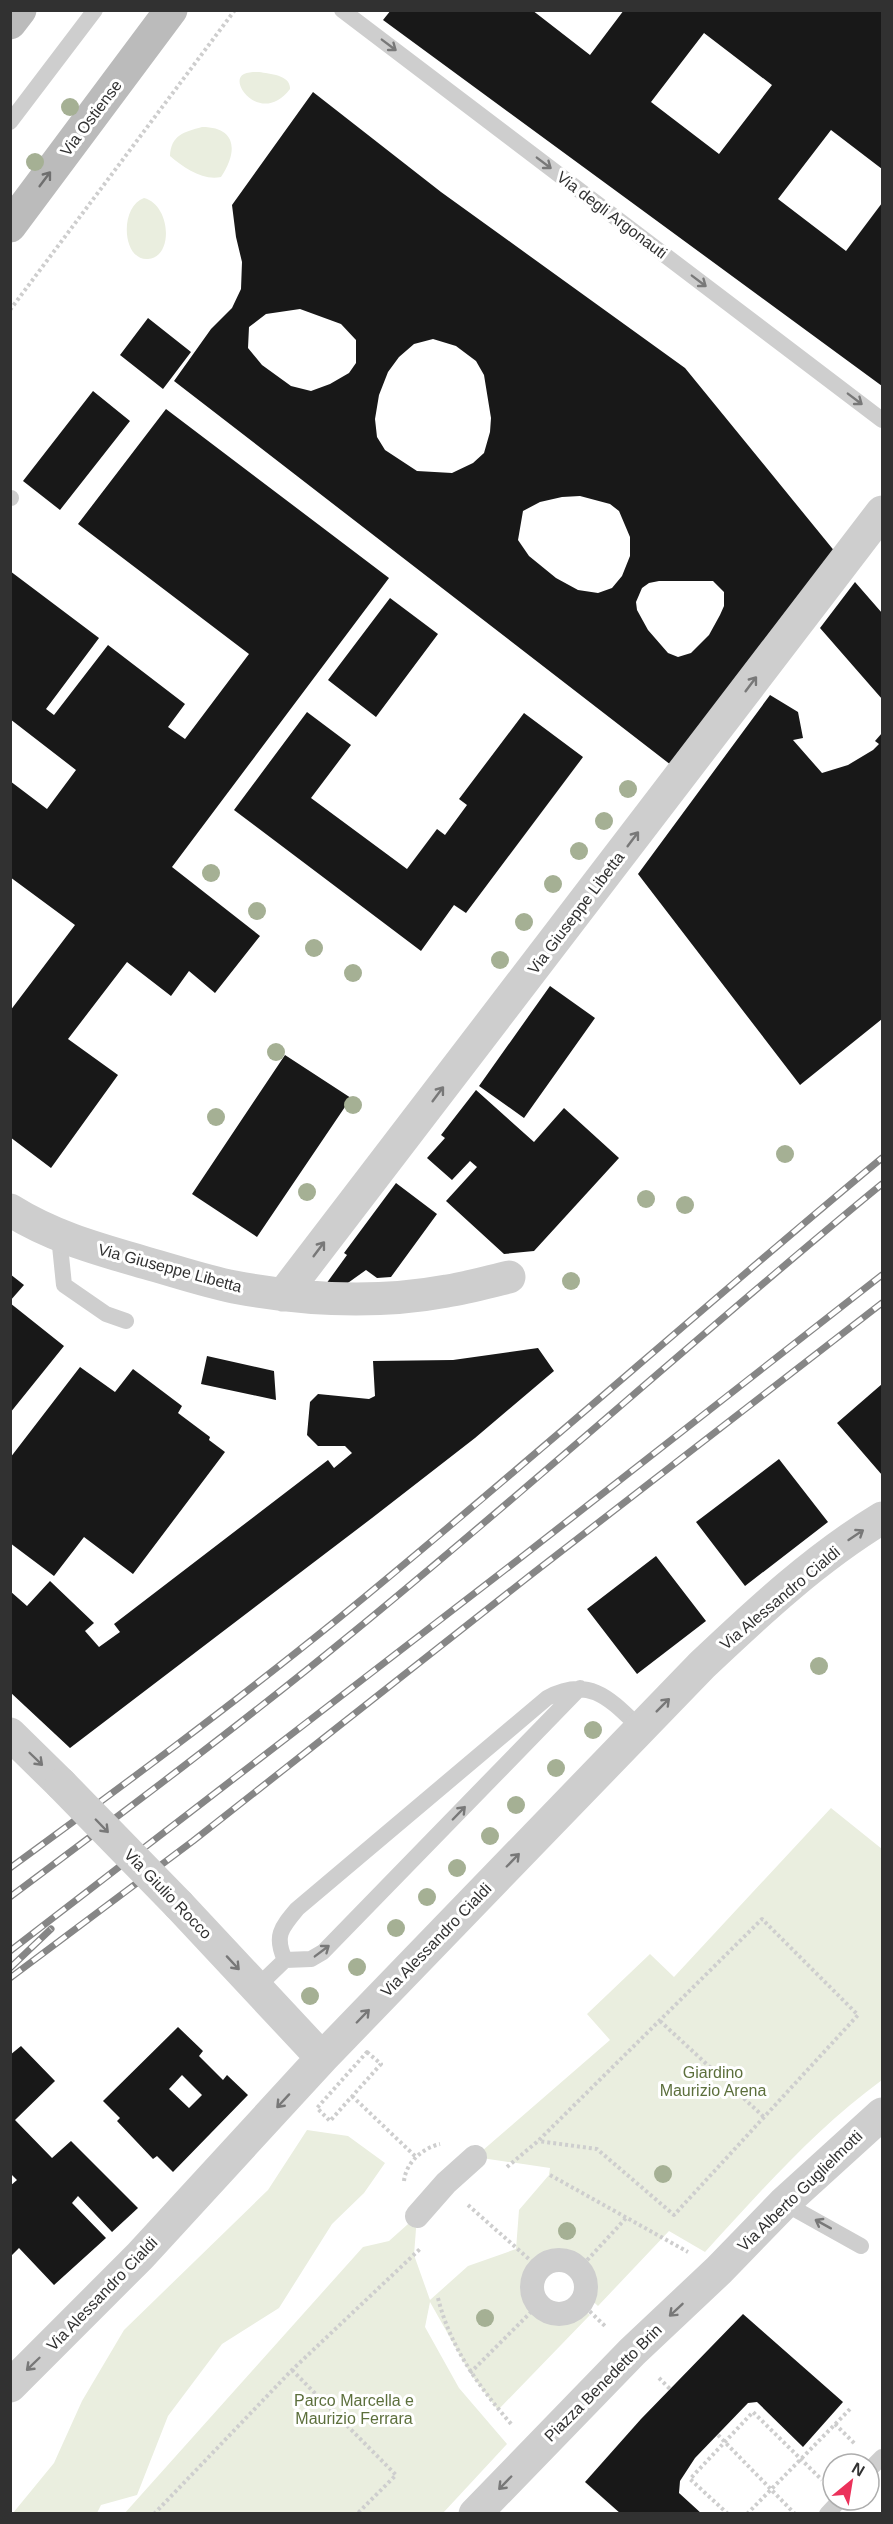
<svg xmlns="http://www.w3.org/2000/svg" width="893" height="2524" font-family="Helvetica,sans-serif">
	<rect width="100%" height="100%" fill="#fff"/>
	<!-- green -->
	<path fill="#eaeedf" d="M259,72c11,2 32,3 31,17 -28,37 -63,-7 -46,-15 4,-2 11,-2 15,-2z
		M202,127c35,0 36,25 19,50 -18,4 -37,-9 -51,-21 1,-21 14,-24 32,-29z
		M144,198c27,7 30,59 4,61 -26,2 -29,-52 -4,-61z
		M831,1808l51,41v231c-67,49 -121,111 -177,172l-36,-21 -71,75 -13,-12c7,-54 -76,-37 -47,11 14,11 27,11 41,1l11,9 -92,95 -28,-37 -40,-71 -5,25 34,61 48,56 -64,69 -319,1 239,-267 26,-6 28,-25 -3,39 16,45 38,-34 48,-17 3,-39 30,-35 1,-7 -75,-11 135,-117 -23,-26 63,-60 24,23z
		M307,2130l41,6 37,27 -21,30 -32,31 -53,84 -57,36 -54,72 -31,79 -36,10 -4,8h-84l41,-50 28,-62 42,-71 144,-140z"/>
	<!-- building -->
	<path fill="#181818" fill-rule="evenodd" d="M391,10h141l58,45 34,-45h258v159l-51,-39 -53,69 68,52 36,-48v183l-499,-366zM704,33l68,52 -53,69 -68,-52z
		M313,92l128,100 244,176 151,185 -165,212 -497,-384 37,-52 21,-21 9,-19 1,-27 -6,-25 -4,-32zM300,309l41,15 15,16v23l-7,10 -19,11 -19,7 -20,-5 -29,-21 -14,-17 1,-21 17,-13zM433,339l23,7 20,15 8,14 7,43 -1,14 -6,21 -11,10 -21,10 -35,-2 -32,-21 -8,-13 -2,-18 4,-24 9,-23 11,-15 15,-13zM580,496l30,8 9,7 11,26v19l-8,20 -10,12 -14,5 -20,-3 -22,-12 -27,-22 -11,-16 5,-29 17,-9 22,-5zM659,581h54l11,11v14l-4,9 -11,20 -18,18 -13,4 -10,-4 -20,-23 -11,-20 -1,-8 6,-14 7,-5z
		M148,318l43,34 -28,37 -43,-34z
		M93,391l37,30 -70,89 -37,-29z
		M166,409l223,169 -217,289 88,69 -45,57 -26,-22 -18,25 -44,-34 -59,77 50,36 -67,93 -41,-31v-126l65,-86 -65,-48v-96l37,28 29,-39 -66,-51v-148l89,67 -53,71 8,6 54,-70 77,59 -17,23 17,12 64,-85 -171,-130z
		M855,582l27,31v86l-62,-71z
		M390,598l48,36 -62,83 -48,-37z
		M770,695l28,17 5,26 -10,2 29,33 26,-8 25,-15 6,-6 -4,-3 7,-8v286l-82,66 -162,-211z
		M307,712l44,33 -40,53 96,71 30,-40 8,6 22,-30 -8,-6 65,-86 59,44 -117,156 -12,-8 -33,46 -187,-141z
		M550,986l45,32 -71,100 -45,-32z
		M285,1055l66,43 -94,139 -65,-43z
		M476,1090l58,52 30,-34 55,50 -85,93 -30,3 -58,-53 31,-34 -7,-6 -18,19 -25,-22 18,-20 -4,-3z
		M396,1183l41,31 -46,63 -14,1 -11,-8 -21,15 -19,-1 21,-29 -3,-2z
		M10,1274l14,11 -14,16z
		M10,1303l54,43 -54,67z
		M538,1348l16,23 -79,67 -103,80 -302,230 -60,-56v-101l17,15 23,-25 44,42 -9,8 14,16 21,-15 -6,-8 214,-164 6,8 18,-15 -7,-7h-27l-11,-11 3,-33 8,-8 51,5 6,-3 -2,-35 80,-1z
		M207,1356l67,15 2,29 -75,-16z
		M80,1367l35,25 18,-23 49,37 -4,7 32,24 -1,3 16,12 -92,122 -49,-37 -30,39 -44,-33v-85z
		M882,1384v91l-45,-52z
		M779,1459l49,63 -83,64 -49,-64z
		M656,1556l50,65 -69,53 -50,-65z
		M178,2027l25,24 -4,5 24,24 4,-5 21,20 -75,77 -16,-16 -4,3 -36,-38 3,-3 -17,-17zM182,2075l20,20 -13,13 -20,-19z
		M21,2046l34,35 -40,39 37,38 19,-17 67,67 -26,24 -34,-36 -6,7 34,35 -52,47 -35,-37 -9,9v-71l7,-6 -7,-7v-118z
		M743,2314l100,88 -40,45 -46,-45 -9,1 -53,55 -15,23 -1,12 23,21h-81l-36,-32 56,-63z"/>
	<g fill="none" stroke-linecap="round" stroke-linejoin="round">
		<!-- path -->
		<path stroke="#cecece" stroke-width="4" stroke-dasharray="3 3" stroke-linecap="butt" d="M10,310l225,-300
			M660,2021l105,97
			M367,2052l14,12 -51,57 -13,-13z
			M352,2096l64,61
			M507,2167l31,-26 224,-222 96,96 -184,200 -77,-66 -59,-8
			M550,2175l138,77
			M404,2181c2,-19 19,-33 36,-37
			M468,2205l71,63
			M579,2269l48,-52
			M438,2298c12,49 41,89 74,127
			M581,2303l25,24
			M292,2370l104,105 -39,39
			M470,2373l68,-68
			M659,2378l12,12
			M835,2424l21,21
			M718,2435l77,79
			M154,2514l138,-144 129,-122
			M728,2514l-38,-35 63,-67 69,68
			M747,2514l105,-107"/>
		<!-- service -->
		<path stroke="#cecece" stroke-width="16" d="M342,10l540,410
			M10,122l85,-112
			M10,498h1
			M59,1236l5,49 42,29 20,7
			M285,1960c-11,-24 -4,-32 12,-51l250,-211c43,-23 64,2 93,30
			M256,1988l29,-28 26,-1 12,-7 257,-264
			M784,2203l77,43
			M869,2470l13,-13
			M827,2514l13,-14"/>
		<!-- pedestrian -->
		<path stroke="#cecece" stroke-width="24" d="M417,2216l29,-33 29,-26
			M532 2287a27 27 0 1 1 54 0a27 27 0 1 1-54 0Z"/>
		<!-- minor -->
		<path stroke="#cecece" stroke-width="33" d="M10,1210c43,27 88,39 136,53 29,8 58,18 88,24 69,13 143,17 213,4 21,-3 41,-9 62,-14
			M283,1295l599,-783
			M10,1734l51,50
			M179,1905l143,153
			M10,2386l130,-130 182,-198 380,-393c56,-53 114,-107 180,-147
			M475,2514l157,-162 87,-82 65,-67 98,-89"/>
		<!-- secondary -->
		<path stroke="#bbb" stroke-width="33" d="M10,23l10,-13
			M10,226l161,-216"/>
		<!-- rail casing -->
		<g stroke="#868686" stroke-width="7">
			<path id="rail" d="M10,1868c111,-81 222,-163 329,-250 184,-150 361,-309 543,-460
				M10,1897c115,-86 230,-172 341,-263 180,-147 352,-303 531,-450
				M10,1951l509,-392 363,-284
				M10,1968l41,-39
				M10,1978l183,-137 339,-267 350,-271"/>
		</g>
		<!-- rail -->
		<use href="#rail" stroke="#fff" stroke-width="4.5" stroke-dasharray="14" stroke-linecap="butt"/>
		<!-- minor-bridge -->
		<path stroke="#cecece" stroke-width="33" d="M61,1784l118,121"/>
	</g>
	<!-- trees -->
	<g fill="#a5b094">
		<circle cx="70" cy="107" r="9"/>
		<circle cx="35" cy="162" r="9"/>
		<circle cx="628" cy="789" r="9"/>
		<circle cx="604" cy="821" r="9"/>
		<circle cx="579" cy="851" r="9"/>
		<circle cx="211" cy="873" r="9"/>
		<circle cx="553" cy="884" r="9"/>
		<circle cx="257" cy="911" r="9"/>
		<circle cx="524" cy="922" r="9"/>
		<circle cx="314" cy="948" r="9"/>
		<circle cx="500" cy="960" r="9"/>
		<circle cx="353" cy="973" r="9"/>
		<circle cx="276" cy="1052" r="9"/>
		<circle cx="353" cy="1105" r="9"/>
		<circle cx="216" cy="1117" r="9"/>
		<circle cx="785" cy="1154" r="9"/>
		<circle cx="307" cy="1192" r="9"/>
		<circle cx="646" cy="1199" r="9"/>
		<circle cx="685" cy="1205" r="9"/>
		<circle cx="571" cy="1281" r="9"/>
		<circle cx="819" cy="1666" r="9"/>
		<circle cx="593" cy="1730" r="9"/>
		<circle cx="556" cy="1768" r="9"/>
		<circle cx="516" cy="1805" r="9"/>
		<circle cx="490" cy="1836" r="9"/>
		<circle cx="457" cy="1868" r="9"/>
		<circle cx="427" cy="1897" r="9"/>
		<circle cx="396" cy="1928" r="9"/>
		<circle cx="357" cy="1967" r="9"/>
		<circle cx="310" cy="1996" r="9"/>
		<circle cx="663" cy="2174" r="9"/>
		<circle cx="567" cy="2231" r="9"/>
		<circle cx="485" cy="2318" r="9"/>
	</g>
	<!-- one-way arrows -->
	<defs><path id="oneway-shaft" d="M-6 0H5M1.5-3L5.5 0L1.5 3" fill="none" stroke-width="1.6" stroke-linecap="round" stroke-linejoin="round" transform="scale(1.5)"/></defs>
	<g stroke="#787878">
		<use href="#oneway-shaft" transform="translate(389 45) rotate(37)"/>
		<use href="#oneway-shaft" transform="translate(544 163) rotate(37)"/>
		<use href="#oneway-shaft" transform="translate(699 281) rotate(37)"/>
		<use href="#oneway-shaft" transform="translate(855 399) rotate(37)"/>
		<use href="#oneway-shaft" transform="translate(751 684) rotate(-53)"/>
		<use href="#oneway-shaft" transform="translate(633 839) rotate(-53)"/>
		<use href="#oneway-shaft" transform="translate(438 1094) rotate(-53)"/>
		<use href="#oneway-shaft" transform="translate(319 1249) rotate(-53)"/>
		<use href="#oneway-shaft" transform="translate(856 1535) rotate(-34)"/>
		<use href="#oneway-shaft" transform="translate(663 1705) rotate(-45)"/>
		<use href="#oneway-shaft" transform="translate(36 1759) rotate(44)"/>
		<use href="#oneway-shaft" transform="translate(459 1813) rotate(-46)"/>
		<use href="#oneway-shaft" transform="translate(102 1826) rotate(46)"/>
		<use href="#oneway-shaft" transform="translate(513 1860) rotate(-46)"/>
		<use href="#oneway-shaft" transform="translate(322 1951) rotate(-37)"/>
		<use href="#oneway-shaft" transform="translate(233 1963) rotate(47)"/>
		<use href="#oneway-shaft" transform="translate(363 2016) rotate(-46)"/>
		<use href="#oneway-shaft" transform="translate(283 2101) rotate(133)"/>
		<use href="#oneway-shaft" transform="translate(823 2224) rotate(-151)"/>
		<use href="#oneway-shaft" transform="translate(676 2310) rotate(137)"/>
		<use href="#oneway-shaft" transform="translate(33 2364) rotate(136)"/>
		<use href="#oneway-shaft" transform="translate(505 2483) rotate(134)"/>
	</g>
	<use stroke="#6f6f6f" href="#oneway-shaft" transform="translate(45 179) rotate(-53)"/>
	<g text-anchor="middle" dominant-baseline="central" stroke-width="6" stroke-linejoin="round" paint-order="stroke">
		<!-- street labels -->
		<g font-size="16" fill="#313131" stroke="#fff">
			<text transform="translate(91 118) rotate(-53)">Via Ostiense</text>
			<text transform="translate(612 215) rotate(37)">Via degli Argonauti</text>
			<text transform="translate(576 913) rotate(-53)">Via Giuseppe Libetta</text>
			<text transform="translate(170 1268) rotate(15)">Via Giuseppe Libetta</text>
			<text transform="translate(780 1598) rotate(-40)">Via Alessandro Cialdi</text>
			<text transform="translate(168 1894) rotate(46)">Via Giulio Rocco</text>
			<text transform="translate(436 1940) rotate(-46)">Via Alessandro Cialdi</text>
			<text transform="translate(800 2191) rotate(-44)">Via Alberto Guglielmotti</text>
			<text transform="translate(102 2294) rotate(-46)">Via Alessandro Cialdi</text>
			<text transform="translate(603 2383) rotate(-45)">Piazza Benedetto Brin</text>
		</g>
		<!-- park labels -->
		<g font-size="16" fill="#5c6f3c" stroke="#fff">
			<text x="713" y="2072">Giardino<tspan x="713" dy="18">Maurizio Arena</tspan></text>
			<text x="354" y="2400">Parco Marcella e<tspan x="354" dy="18">Maurizio Ferrara</tspan></text>
		</g>
	</g>
	<!-- border -->
	<rect width="893" height="2524" fill="none" stroke="#313131" stroke-width="24"/>
	<!-- north arrow -->
	<g transform="translate(851 2482) rotate(30)"><circle r="28" fill="#ffffff" stroke="#adadad" stroke-width="1.5"/>
	<path d="M0-4.5L10 22L0 15L-10 22Z" fill="#eb315a"/>
	<text y="-9" font-size="16" font-weight="bold" text-anchor="middle" fill="#313131">N</text>
	</g>
</svg>
